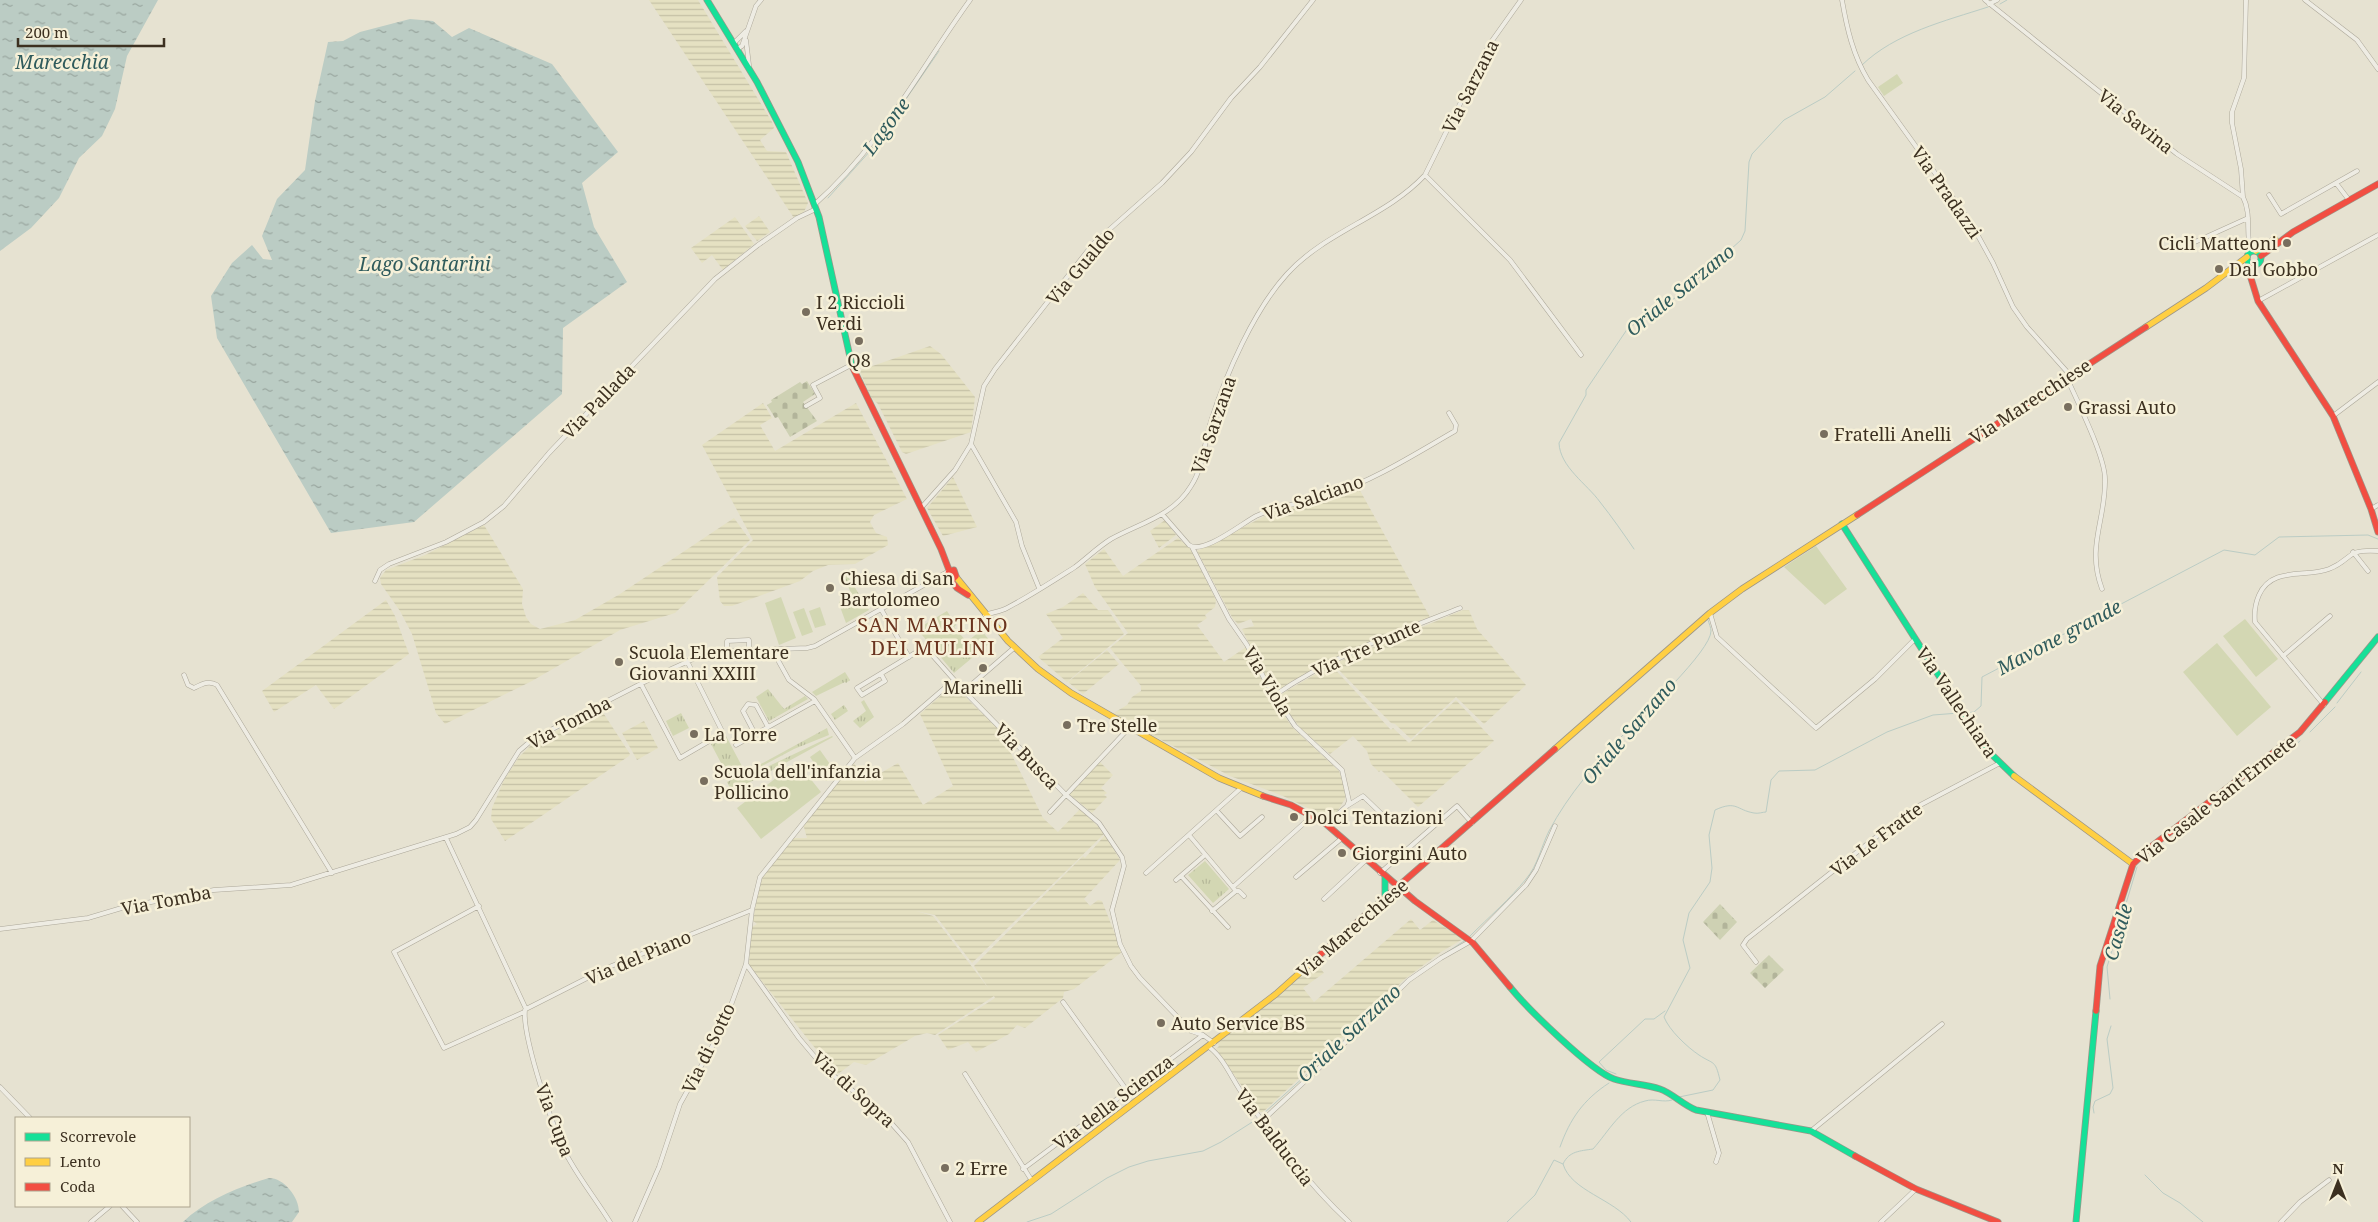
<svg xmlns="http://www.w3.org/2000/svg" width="2378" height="1222" font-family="'Noto Serif',serif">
	<defs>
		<pattern id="farmland-rules" width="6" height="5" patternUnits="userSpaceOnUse" patternTransform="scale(1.25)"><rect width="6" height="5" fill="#e5e1c2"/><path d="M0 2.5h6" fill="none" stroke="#c5c1a6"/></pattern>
		<pattern id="grass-tufts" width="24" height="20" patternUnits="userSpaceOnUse" patternTransform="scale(1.25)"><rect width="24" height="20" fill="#d3d7b3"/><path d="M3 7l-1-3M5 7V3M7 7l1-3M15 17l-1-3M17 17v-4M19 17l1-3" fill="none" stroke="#b6b99a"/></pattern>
		<pattern id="cemetery-stones" width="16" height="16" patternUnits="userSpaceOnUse" patternTransform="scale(1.25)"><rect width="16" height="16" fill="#ced1b3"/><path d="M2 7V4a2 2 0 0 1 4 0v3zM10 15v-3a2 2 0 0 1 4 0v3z" fill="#b2b49a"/></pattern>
		<pattern id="water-ripples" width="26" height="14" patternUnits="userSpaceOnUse" patternTransform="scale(1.25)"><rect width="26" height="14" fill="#bbccc4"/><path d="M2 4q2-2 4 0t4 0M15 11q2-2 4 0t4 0" fill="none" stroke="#99a69f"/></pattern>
	</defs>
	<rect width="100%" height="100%" fill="#e6e2d1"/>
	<!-- farmland -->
	<path fill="url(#farmland-rules)" d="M649,0h49l74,122 2,6 -14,12 7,11 19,1 22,51 -4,9 -10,6z
		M759,216l11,16 -13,9 -12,-15z
		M735,217l19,27 -31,26 -11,-15 -10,8 -11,-15z
		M930,346l11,8 34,43 -4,35 -65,22 -4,-2 -24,-48 -7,-7 -11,-25 1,-2z
		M763,403l9,15 -12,7 15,26 81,-48 51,96 -33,16 -4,7 6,11 11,4 1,8 -33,19 -27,1 -15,6 -13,10 -68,25h-8l-4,-5 -3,-24 36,-37 -51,-95z
		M953,477l24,50 -34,9 -16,-28z
		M1357,485l73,132 -106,46 -45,27h-5l-5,-5 -27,-56 12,-3 -3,-7 -13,5 -5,-5 -36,-68 83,-43z
		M734,518l16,22 -75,73 -55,17 -88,51 -87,43 -9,-11 -24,-79 -12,-23 -19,-27 -1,-6 6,-8 39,-15 59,-30 39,64 -1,15 4,13 5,7 9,5 35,-9 45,-26z
		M1165,520l11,15 -17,13 -9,-17z
		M1178,538l14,12 24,50 -1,7 -10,8 2,3 -10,7 27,37 22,-15 20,41 26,39 47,44 7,19 -1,9 -8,13 -8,4h-5l-41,-20 -53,-20 -118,-62 15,-9 5,-8 9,-6v-5l-31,-38 18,-15 -33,-46 -10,-23 19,-15 19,27z
		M1083,593l15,17h10l16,24 -57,48 -29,-25 25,-19 -17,-24 17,-7z
		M386,600l9,16 14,38 -75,55 -18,-24 -42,27 -12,-21z
		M1463,610h6l8,19 49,56 -42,39 -28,-27 -45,42 -16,-15 -4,-1 -58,-59z
		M1107,650l12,14 -36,30 -15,-12z
		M1331,665l60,65 2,-2 16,15 47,-43 38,41 -76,66 -37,-37 -2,2 -8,-8 -4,-13 -14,-15 -23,18 -29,-25 -14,-19 -6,-13 2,-4z
		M953,685l47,46 43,87 15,14 22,-23 25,24 -133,130 -37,-48 -19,-4 17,5 56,73 -15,-23 109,-110 2,2 20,-23 15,25 -36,39 6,7 8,-6 4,1 20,51 -48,37 -10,3 -1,6 -38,30 -8,-3 -8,9 -33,18 -8,-10 -20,8 -10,-15 57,-37 -1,-2 -59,39 -8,-2 -12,3 -49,29 -12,-3 -16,12 -4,-3 -1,-8 -18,-15 -66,-83 2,-33 1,-5 5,-3 -4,-3 6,-35 4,-10 30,-38h14l-4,-14 51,-61 11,19 33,-19 25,42 30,-19 -33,-72z
		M600,708l30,46 -1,2 -124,85 -14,-22 1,-11 12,-28 15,-23 14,-14z
		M644,721l14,27 -21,12 -15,-27z
		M1099,761l14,14 -12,13 6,5 -3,2 3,2 -15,16 -24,-20z
		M1411,919l9,11 13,-10 30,19 -22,13 -36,27 -142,133h-3l-44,-63 3,-3 -2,-3 99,-80 8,10 -21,15 11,14z"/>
	<!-- grass -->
	<path fill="url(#grass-tufts)" d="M847,575l22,35 -23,13 -7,-19 2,-7 10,-4 -7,-16z
		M947,611l9,14 -2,2 13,15 14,-12 10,12 -37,31 -37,-44z
		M845,672l5,8 -4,3 -1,-1 -29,14 -4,-4z
		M768,689l16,20 21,-13 3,3 -39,22 -13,-24z
		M864,700l10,17 -14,11 -7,-7 13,-10 -5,-9z
		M844,705l4,6 -13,9 -4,-6z
		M681,713l8,15 -16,8 -7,-15z
		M827,728l2,7 -35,14 -45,24 -1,-2z
		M726,736l18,34 -15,8 -18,-34z
		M832,736l1,1 -101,55 -5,-10 19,-10 2,4z
		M1205,861l24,28 -16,14 -25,-28z"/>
	<!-- cemetery -->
	<path fill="url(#cemetery-stones)" d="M807,381l8,13 -12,8 14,19 -27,16 -12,-20 -3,1 -8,-13 5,-3 -1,-2 29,-18 2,2z
		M1720,904l17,18 -17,18 -17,-18z
		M1769,955l15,15 -19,18 -15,-15z"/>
	<!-- garden -->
	<path fill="#d3d7b3" d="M1897,74l6,9 -19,13 -6,-9z
		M1816,546l31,43 -22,16 -41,-38z
		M781,597l15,41 -17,7 -14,-42z
		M820,607l6,18 -11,3 -6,-17z
		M804,608l9,24 -11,4 -9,-24z
		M2245,619l33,40 -22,18 -33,-41z
		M2217,643l54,64 -34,29 -54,-64z
		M820,750l17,24 -11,7 -16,-24z
		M797,762l24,30 -60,47 -24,-31z"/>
	<!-- water -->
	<path fill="url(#water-ripples)" d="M0,0h158l-31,56 -12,53 -13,27 -23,22 -20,40 -28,30 -31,23z
		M410,19l23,2 19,16 17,-9 83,36 66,88 -36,31 12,44 33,55 -64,46 -1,66 -148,128 -83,11 -114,-195 -6,-42 21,-33 20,-18 11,14 9,1 -10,-24 15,-37 28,-29 10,-69 13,-59 15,-1 17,-9z
		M269,1178c15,0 30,19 30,34l-7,10h-109c23,-22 56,-35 86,-44z"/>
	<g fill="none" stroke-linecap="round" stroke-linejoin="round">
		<!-- stream -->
		<path stroke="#bbccc4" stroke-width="1" d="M2000,4l7,-4
			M1862,65c33,-32 83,-44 126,-58
			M828,198l43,-48 68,-99
			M1634,549c-11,-16 -22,-32 -34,-47 -13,-18 -40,-35 -41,-59l27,-48v-5l42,-62 38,-23 24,-19 51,-46 4,-9 4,-69 3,-8 32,-34 41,-23 30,-26
			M2337,703l24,-31
			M1966,713l8,-1 7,-6 1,-29 242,-127 31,5 24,-18 89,-2 10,4
			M2310,732l25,-25
			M2208,807l37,-20 55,-46
			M1470,936c19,-19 40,-37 56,-57 12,-14 15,-32 23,-48 19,-36 48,-70 77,-99 15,-16 85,-81 85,-101 0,-3 -2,-8 -3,-11
			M1416,973l48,-32
			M2110,999l-3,-32 30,-100
			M1616,1074l-10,-4 -7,-8 46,-43h9l11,-8
			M1679,1097l34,-7 7,-10c-5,-21 -6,-15 -21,-25 -12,-8 -30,-25 -35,-38l26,-49 -7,-28 6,-27 21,-31 2,-14 -3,-33 6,-25c22,-10 21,0 39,3 4,1 9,-1 12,-1l5,-32 8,-9 36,-1 72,-38 46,-17 26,-2
			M2094,1113l-1,-6 2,-6 15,-7 3,-6 -6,-49 4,-13
			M1263,1114l64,-58 76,-73
			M1560,1147c10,-28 23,-47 49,-64
			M2145,1175l18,18 17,10 23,19
			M1027,1222l24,-8 56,-36 22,-11 19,-6 55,-10 18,-9 36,-23
			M1507,1222l28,-27 19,-35 9,4
			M1631,1222c-17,-23 -60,-31 -68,-58 6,-13 17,-13 30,-15 16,-18 28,-42 52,-48 10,-3 18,2 27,-1"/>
		<!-- street casing -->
		<g stroke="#aca799" stroke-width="5">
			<path id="street" d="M1842,0c5,29 11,55 26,80l103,143 22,40 20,44 14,20 43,48
				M1985,0l192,154 66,43c9,17 2,37 8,55
				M2305,0l52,40 21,29
				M1989,4l8,-4
				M746,40l3,25
				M734,43l12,-12
				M737,49l5,-3 14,-40 5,-6
				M1425,175l85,85 71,95
				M2336,183l13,17
				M2269,195l12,19 76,-43
				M2243,197l-2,-28 -9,-46v-11l12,-34 2,-78
				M815,204c65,-57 105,-135 155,-204
				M2195,242l53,-24
				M2258,301l120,-66
				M2067,378c10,23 38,78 38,101 1,41 -19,67 -3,110
				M806,406l14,-8 -7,-13 38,-20
				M2333,416l45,-34
				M971,444l45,78 6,24 17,42
				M921,508l34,-38 16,-26 13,-58 11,-17 98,-125 69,-61 29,-31 40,-54 29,-31 53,-67
				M2371,509l7,-4
				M1162,514l27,31c14,10 52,-21 67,-29 23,-11 49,-13 73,-21 44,-14 86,-41 126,-64l1,-6 -7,-12
				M1192,547l37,72 18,26 20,39 28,42 47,44 7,31 -2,5 -21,18
				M2353,552l15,19
				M375,581l5,-11 9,-6 57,-22 38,-20 20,-16 45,-53 166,-174 43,-34 39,-27 19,-9
				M881,609l28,48
				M1710,613l7,24 99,91 59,-49 40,-40
				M985,615c7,-3 15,-3 22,-7 23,-12 46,-27 68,-41 12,-9 23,-20 36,-28 29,-16 62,-23 80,-53 13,-20 13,-44 20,-65 15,-47 43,-111 76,-147 39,-43 99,-57 138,-99l64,-130 32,-45
				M775,649l4,13 10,18 25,19 41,59
				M727,651v-10l22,-1v10
				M2283,656l47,-40
				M881,674l4,7 -23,14 -5,-7 68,-41 39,44 101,103 34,29 23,34 2,9 -12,44 8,34 11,22 9,12 51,53 12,4 11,8
				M184,675l4,10 6,3c8,-4 15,-8 23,-3l115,188
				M641,684l39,74 43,-25 -36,-72
				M964,691l51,-44
				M1275,695c57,-39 121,-62 185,-87
				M2324,705l-69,-83c-1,-10 0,-18 4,-27 13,-29 47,-17 70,-26 25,-10 15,-20 49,-18
				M755,734l-12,-23 5,-7 8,1 12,22
				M736,745l79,-44
				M1347,806l16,-10 27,26
				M1217,811l23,25 22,-19
				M1050,812l79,-84
				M1189,835l47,56h3l5,5
				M446,838l80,171
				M1146,873l95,-85
				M1380,873l77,-67 15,17
				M1181,876l47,51
				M1296,877l46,-39
				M1176,880l29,-25
				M1233,887l79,-71
				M1324,899l42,-39
				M479,906l-85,46 50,96 80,-36
				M1212,911l24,-20
				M0,929l88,-11 37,-11 89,-17 77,-5 165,-51 14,-7 6,-7 43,-69 14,-12 127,-65 40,-18 27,-5 80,-3 8,-2 134,-75
				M1756,962l-13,-17 4,-6 162,-128 91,-48
				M746,964l53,74 26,31 59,46 24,27 42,80
				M1063,1002l65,90
				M526,1009l83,-42 143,-57
				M525,1010c-3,26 30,127 45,151 12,21 27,40 40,61
				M1209,1047c16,12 23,33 35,49 32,44 65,89 105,126
				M965,1074l67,107
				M0,1087l30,31
				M1707,1112l12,41 -3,9
				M1263,1120l54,-50 92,-90 32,-22 30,-17 55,-56 10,-15 19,-44
				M1811,1131l131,-107
				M1023,1169l180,-134
				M122,1206l15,16
				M91,1222l19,-16
				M635,1222l24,-55 21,-63 43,-77 23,-63 6,-54 8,-33 95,-119 48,-34 51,-44
				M1881,1222l35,-33
				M2281,1222l19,-20 29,-22"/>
		</g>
		<!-- fast casing -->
		<g stroke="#9c9689" stroke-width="7">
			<path id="fast" d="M707,0l50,82 41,80 21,55 33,149
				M2247 258a7 7 0 1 1 14 0a7 7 0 1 1-14 0Z
				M1842,524l143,224 29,28
				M2325,702l53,-65
				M1385,877v23
				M1510,987c17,21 81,84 104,92 15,5 31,5 46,10 12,4 23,16 36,21l115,21 44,25
				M2076,1222l20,-211"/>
		</g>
		<!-- slow casing -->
		<g stroke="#9c9689" stroke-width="7">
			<path id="slow" d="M2256,251l19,-12
				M2146,327l60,-39 41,-31
				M956,577l52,64 30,28 33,24 148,85 44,18
				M1555,749l155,-136 32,-24 115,-74
				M2014,776l119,88
				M978,1222l298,-228 38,-34"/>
		</g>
		<!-- jam casing -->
		<g stroke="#9c9689" stroke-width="7">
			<path id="jam" d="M2261,256l32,-24 85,-48
				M2253,265l-3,10 8,26 75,115 38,93 7,23
				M852,366l89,183 8,21
				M1857,515l289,-188
				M949,578l4,1 3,-3 -2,-6 -5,1 -2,5 10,12 11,7
				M1263,796l28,9 35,19 89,77 58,42 37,44
				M1314,960l241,-211
				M2096,1011l4,-45 33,-102 19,-18 148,-114 25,-30
				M1855,1156l61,33 82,33"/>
		</g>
		<!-- street -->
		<use href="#street" stroke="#eeece3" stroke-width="4"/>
		<!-- fast -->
		<use href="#fast" stroke="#16e098" stroke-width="5.5"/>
		<!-- slow -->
		<use href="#slow" stroke="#ffcf43" stroke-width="5.5"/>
		<!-- jam -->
		<use href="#jam" stroke="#f24e42" stroke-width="5.5"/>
	</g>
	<!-- markers -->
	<g fill="#786e5e" stroke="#f6f0d8" stroke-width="2">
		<circle cx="2287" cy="243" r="5"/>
		<circle cx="2219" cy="269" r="5"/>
		<circle cx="806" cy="312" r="5"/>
		<circle cx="859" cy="341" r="5"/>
		<circle cx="2068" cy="407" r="5"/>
		<circle cx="1824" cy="434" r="5"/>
		<circle cx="830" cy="588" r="5"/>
		<circle cx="619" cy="662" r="5"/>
		<circle cx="983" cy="668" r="5"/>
		<circle cx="1067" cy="725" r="5"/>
		<circle cx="694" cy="734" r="5"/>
		<circle cx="704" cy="781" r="5"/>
		<circle cx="1294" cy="817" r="5"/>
		<circle cx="1342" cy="853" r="5"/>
		<circle cx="1161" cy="1023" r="5"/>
		<circle cx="945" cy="1168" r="5"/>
	</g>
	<g text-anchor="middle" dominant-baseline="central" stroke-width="5" stroke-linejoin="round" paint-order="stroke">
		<!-- street labels -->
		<g font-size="18" fill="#3c3020" stroke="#f6f0d8">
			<text transform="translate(1470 86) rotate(-63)">Via Sarzana</text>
			<text transform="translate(2136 121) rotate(39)">Via Savina</text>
			<text transform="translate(1947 192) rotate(55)">Via Pradazzi</text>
			<text transform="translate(1080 266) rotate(-50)">Via Gualdo</text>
			<text transform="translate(598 401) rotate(-46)">Via Pallada</text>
			<text transform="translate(2030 401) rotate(-33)">Via Marecchiese</text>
			<text transform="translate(1213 425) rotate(-71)">Via Sarzana</text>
			<text transform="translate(1313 497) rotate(-19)">Via Salciano</text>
			<text transform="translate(1366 648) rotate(-24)">Via Tre Punte</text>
			<text transform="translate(1268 681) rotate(59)">Via Viola</text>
			<text transform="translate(1957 702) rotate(56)">Via Vallechiara</text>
			<text transform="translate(569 722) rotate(-28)">Via Tomba</text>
			<text transform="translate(1027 756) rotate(46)">Via Busca</text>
			<text transform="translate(2216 799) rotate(-38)">Via Casale Sant'Ermete</text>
			<text transform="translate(1876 839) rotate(-37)">Via Le Fratte</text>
			<text transform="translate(166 900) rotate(-11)">Via Tomba</text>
			<text transform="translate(1352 928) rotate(-41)">Via Marecchiese</text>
			<text transform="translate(638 957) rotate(-23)">Via del Piano</text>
			<text transform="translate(708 1048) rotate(-64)">Via di Sotto</text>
			<text transform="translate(854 1089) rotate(42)">Via di Sopra</text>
			<text transform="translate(1113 1102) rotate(-37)">Via della Scienza</text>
			<text transform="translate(555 1120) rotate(69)">Via Cupa</text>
			<text transform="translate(1275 1137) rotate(53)">Via Balduccia</text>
		</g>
		<!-- poi labels -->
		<g font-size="18" fill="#3c3020" stroke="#f6f0d8" text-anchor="start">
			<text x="2277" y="243" text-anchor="end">Cicli Matteoni</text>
			<text x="2229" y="269">Dal Gobbo</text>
			<text x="816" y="302">I 2 Riccioli<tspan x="816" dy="21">Verdi</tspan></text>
			<text x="859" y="360" text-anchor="middle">Q8</text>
			<text x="2078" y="407">Grassi Auto</text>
			<text x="1834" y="434">Fratelli Anelli</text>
			<text x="840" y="578">Chiesa di San<tspan x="840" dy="21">Bartolomeo</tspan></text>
			<text x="629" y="652">Scuola Elementare<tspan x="629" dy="21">Giovanni XXIII</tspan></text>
			<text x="983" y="687" text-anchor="middle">Marinelli</text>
			<text x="1077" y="725">Tre Stelle</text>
			<text x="704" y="734">La Torre</text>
			<text x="714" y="771">Scuola dell'infanzia<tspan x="714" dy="21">Pollicino</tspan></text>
			<text x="1304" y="817">Dolci Tentazioni</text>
			<text x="1352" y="853">Giorgini Auto</text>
			<text x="1171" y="1023">Auto Service BS</text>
			<text x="955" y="1168">2 Erre</text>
		</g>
		<!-- water labels -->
		<g font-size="19" font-style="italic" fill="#2f5b5c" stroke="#f6f0d8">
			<text x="62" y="62">Marecchia</text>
			<text transform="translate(886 126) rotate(-54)">Lagone</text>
			<text x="425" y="264">Lago Santarini</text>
			<text transform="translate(1680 290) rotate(-39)">Oriale Sarzano</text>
			<text transform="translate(2059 637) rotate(-28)">Mavone grande</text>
			<text transform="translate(1629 731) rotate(-49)">Oriale Sarzano</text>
			<text transform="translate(2118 932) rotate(-74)">Casale</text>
			<text transform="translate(1349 1033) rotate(-43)">Oriale Sarzano</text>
		</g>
		<!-- quarter labels -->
		<g font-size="20" letter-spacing="1" fill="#6a341f" stroke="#f6f0d8">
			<text x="933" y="624">SAN MARTINO<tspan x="933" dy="23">DEI MULINI</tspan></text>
		</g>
	</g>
	<!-- legend -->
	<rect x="15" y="1117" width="175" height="90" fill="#f6f0d8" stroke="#aca38e"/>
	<rect x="25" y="1133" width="25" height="8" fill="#16e098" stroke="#aca38e"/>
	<text x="60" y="1142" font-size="15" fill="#3c3020">Scorrevole</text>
	<rect x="25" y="1158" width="25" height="8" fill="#ffcf43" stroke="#aca38e"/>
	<text x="60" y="1167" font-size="15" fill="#3c3020">Lento</text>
	<rect x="25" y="1183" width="25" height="8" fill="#f24e42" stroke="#aca38e"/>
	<text x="60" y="1192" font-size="15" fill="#3c3020">Coda</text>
	<!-- north arrow -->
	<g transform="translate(2338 1182)" stroke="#f6f0d8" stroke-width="4" paint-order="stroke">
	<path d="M0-4L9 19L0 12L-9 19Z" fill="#3c3020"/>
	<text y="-8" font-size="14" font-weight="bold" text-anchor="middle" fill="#3c3020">N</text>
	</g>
	<!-- scale -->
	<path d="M18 38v8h146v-8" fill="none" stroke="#3c3020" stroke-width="2.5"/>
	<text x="25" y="38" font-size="15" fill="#3c3020" stroke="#f6f0d8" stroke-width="4" paint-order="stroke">200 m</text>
</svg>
